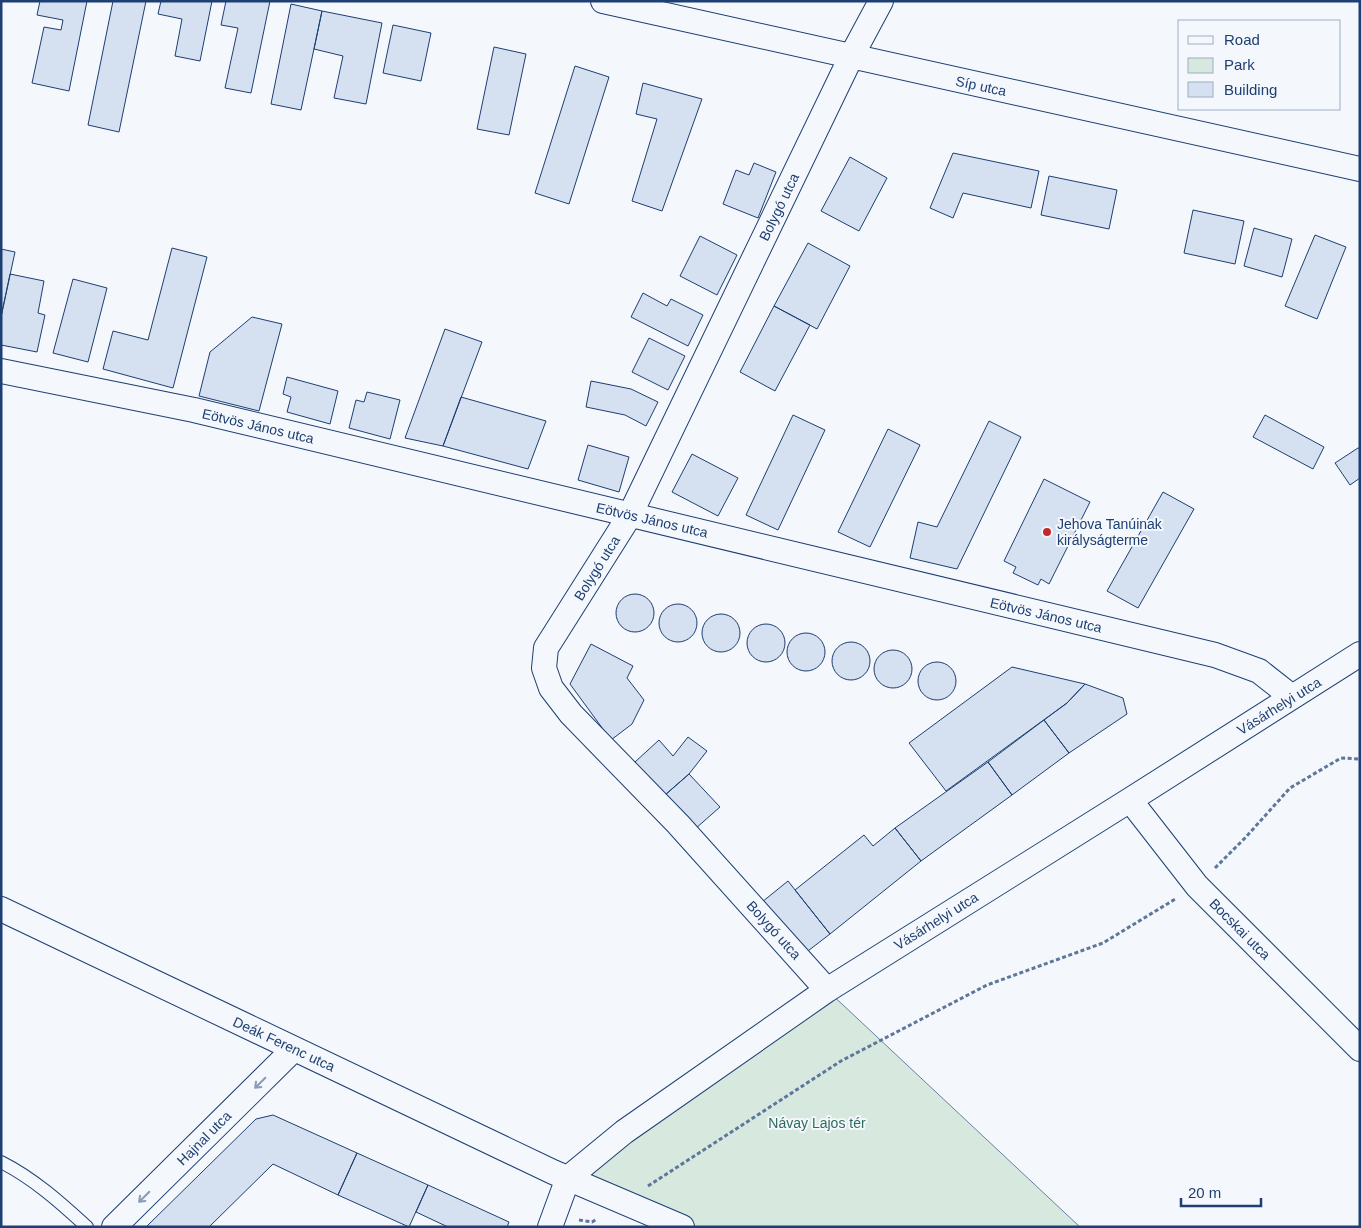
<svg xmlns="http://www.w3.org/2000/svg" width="1361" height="1228" font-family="Helvetica,sans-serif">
	<rect width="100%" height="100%" fill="#f4f7fb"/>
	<!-- green -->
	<path fill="#d7e8df" stroke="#687fa3" d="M827,990l253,237h-398l-114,-49z"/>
	<!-- building -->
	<path fill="#d5e0f0" stroke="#1d3f73" d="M40,1h47l-18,90 -37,-8 12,-56 17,3 2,-10 -26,-5z
		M113,1h33l-27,131 -31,-7z
		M161,1h51l-12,60 -25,-5 7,-37 -24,-5z
		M226,1h44l-19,92 -26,-5 13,-60 -17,-3z
		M291,4l31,7 -21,99 -30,-6z
		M322,11l60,12 -16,81 -32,-6 9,-42 -29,-7z
		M393,25l38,8 -10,48 -38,-8z
		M494,47l32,7 -17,81 -32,-6z
		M575,66l34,11 -40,127 -34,-11z
		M643,83l59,16 -40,112 -30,-10 25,-82 -21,-5z
		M953,153l86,18 -8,37 -68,-15 -10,25 -23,-10z
		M850,157l37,21 -28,53 -38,-20z
		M754,163l22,9 -18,46 -35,-14 13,-34 13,5z
		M1049,176l68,14 -8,39 -68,-14z
		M1193,210l51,11 -9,43 -51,-11z
		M1254,228l38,11 -10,38 -38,-11z
		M1315,235l31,12 -29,72 -32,-13z
		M700,236l37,19 -20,40 -37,-19z
		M808,243l42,23 -33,63 -43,-23z
		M172,248l35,9 -34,131 -70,-19 10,-38 35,9z
		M1,249l14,3 -14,65z
		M10,274l34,7 -6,32 7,2 -8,37 -36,-7v-28z
		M73,279l34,9 -19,74 -35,-9z
		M643,293l24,13 4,-7 32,16 -15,31 -57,-29z
		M774,306l36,19 -35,66 -35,-19z
		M252,317l30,7 -23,87 -60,-15 11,-44z
		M445,329l37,13 -39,104 -38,-8z
		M649,338l36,18 -17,34 -36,-18z
		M287,377l51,14 -8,33 -43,-12 4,-15 -8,-3z
		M591,381l40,8 27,13 -12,24 -21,-11 -39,-8z
		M367,392l33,8 -10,39 -41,-11 7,-28 8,2z
		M461,397l85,24 -18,48 -85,-23z
		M793,415l32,15 -47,100 -32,-15z
		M1265,415l59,32 -11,22 -60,-32z
		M989,421l32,16 -64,132 -47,-11 8,-36 19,5z
		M888,429l32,16 -50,102 -32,-15z
		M588,445l41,12 -10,35 -41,-12z
		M1358,448h2v30l-10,7 -15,-22z
		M692,454l46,24 -20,38 -46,-24z
		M1044,479l46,23 -41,82 -8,-5 -3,6 -25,-12 3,-6 -12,-6z
		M1163,492l31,17 -56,99 -31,-17z
		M616 613a19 19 0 1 1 38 0a19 19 0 1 1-38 0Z
		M659 623a19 19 0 1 1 38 0a19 19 0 1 1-38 0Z
		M702 633a19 19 0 1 1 38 0a19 19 0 1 1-38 0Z
		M747 643a19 19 0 1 1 38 0a19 19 0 1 1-38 0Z
		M787 652a19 19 0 1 1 38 0a19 19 0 1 1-38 0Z
		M832 661a19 19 0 1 1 38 0a19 19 0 1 1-38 0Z
		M591,644l42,22 -6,12 17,22 -12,24 -21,16 -41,-56z
		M874 669a19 19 0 1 1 38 0a19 19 0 1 1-38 0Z
		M918 681a19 19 0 1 1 38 0a19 19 0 1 1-38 0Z
		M1012,667l73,17 -18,19 -121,88 -37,-48z
		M1085,684l38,14 4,16 -58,39 -25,-33 23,-17z
		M1044,720l25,33 -57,42 -24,-33z
		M688,737l19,14 -18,23 -24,21 -30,-33 24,-22 14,16z
		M988,762l24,33 -91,66 -26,-33z
		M689,774l31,33 -25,22 -30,-34z
		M895,828l26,33 -91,73 -35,-44 69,-55 9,11z
		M788,881l42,53 -26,20 -42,-52z
		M273,1115l84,38 -19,42 -65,-31 -64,63h-63l110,-108z
		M357,1153l71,32 -19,42 -71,-32z
		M428,1185l81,37 -2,5h-59l-32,-15z"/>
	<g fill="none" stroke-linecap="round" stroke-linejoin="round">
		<!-- service casing -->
		<g stroke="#1d3f73" stroke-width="14">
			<path id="service" d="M1,1162c32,16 60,41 86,65"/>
		</g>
		<!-- minor casing -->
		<g stroke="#1d3f73" stroke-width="26">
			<path id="minor" d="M603,1l757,168
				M1,371l193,39 1021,245 44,16 33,26
				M1130,800l67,86 163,163
				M1,909l552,263 129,55
				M827,990l-149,-166 -107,-110 -20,-26 -7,-20 2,-20 84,-133 221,-458 30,-56
				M114,1227l180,-178
				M550,1227l18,-49 56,-46 203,-142 303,-190 230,-146"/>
		</g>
		<!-- path -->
		<path stroke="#5e769c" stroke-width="3" stroke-dasharray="4 2.5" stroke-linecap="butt" d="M1215,868l30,-30 45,-50 51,-30 19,1
			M648,1186l193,-125 146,-76 116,-42 74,-45
			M579,1220l13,2 5,-3"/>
		<!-- service -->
		<use href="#service" stroke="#f4f7fb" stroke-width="12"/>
		<!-- minor -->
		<use href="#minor" stroke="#f4f7fb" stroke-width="24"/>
	</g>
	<!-- one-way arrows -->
	<defs><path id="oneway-shaft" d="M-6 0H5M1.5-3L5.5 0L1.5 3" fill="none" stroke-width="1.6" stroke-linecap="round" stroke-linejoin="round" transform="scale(1.25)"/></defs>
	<g stroke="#889bb7">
		<use href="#oneway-shaft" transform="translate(260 1083) rotate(135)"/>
		<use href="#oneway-shaft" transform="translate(144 1197) rotate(135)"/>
	</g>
	<!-- markers -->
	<circle fill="#c62828" stroke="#f4f7fb" stroke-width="2" cx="1047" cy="532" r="5"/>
	<g text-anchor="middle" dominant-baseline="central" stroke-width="4" stroke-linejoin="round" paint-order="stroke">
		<!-- street labels -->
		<g font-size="14" fill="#1d3f73" stroke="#f4f7fb">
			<text transform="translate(981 86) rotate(12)">Síp utca</text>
			<text transform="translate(779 207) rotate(-64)">Bolygó utca</text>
			<text transform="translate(258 426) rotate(13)">Eötvös János utca</text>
			<text transform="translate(652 520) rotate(13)">Eötvös János utca</text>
			<text transform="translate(597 568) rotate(-58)">Bolygó utca</text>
			<text transform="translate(1046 615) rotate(13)">Eötvös János utca</text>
			<text transform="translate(1279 706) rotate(-32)">Vásárhelyi utca</text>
			<text transform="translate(936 921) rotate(-32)">Vásárhelyi utca</text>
			<text transform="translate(1240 929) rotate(45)">Bocskai utca</text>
			<text transform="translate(774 930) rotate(48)">Bolygó utca</text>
			<text transform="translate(284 1044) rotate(25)">Deák Ferenc utca</text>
			<text transform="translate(204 1138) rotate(-45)">Hajnal utca</text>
		</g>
		<!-- poi labels -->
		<g font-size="14" fill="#1d3f73" stroke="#f4f7fb" text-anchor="start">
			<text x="1057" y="524">Jehova Tanúinak<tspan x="1057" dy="16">királyságterme</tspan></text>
		</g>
		<!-- park labels -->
		<g font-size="14" fill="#2c6c60" stroke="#f4f7fb">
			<text x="817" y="1123">Návay Lajos tér</text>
		</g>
	</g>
	<!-- border -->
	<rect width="1361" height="1228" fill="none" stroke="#1d3f73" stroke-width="5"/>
	<!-- legend -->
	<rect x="1178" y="20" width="162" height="90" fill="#f4f7fb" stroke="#9eadc5"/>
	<rect x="1188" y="36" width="25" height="8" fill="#f4f7fb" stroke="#9eadc5"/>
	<text x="1224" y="45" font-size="15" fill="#1d3f73">Road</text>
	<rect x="1188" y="58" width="25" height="15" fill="#d7e8df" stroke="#9eadc5"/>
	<text x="1224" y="70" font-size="15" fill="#1d3f73">Park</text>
	<rect x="1188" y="82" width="25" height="15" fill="#d5e0f0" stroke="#9eadc5"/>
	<text x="1224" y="95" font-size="15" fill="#1d3f73">Building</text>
	<!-- scale -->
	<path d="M1181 1198v8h80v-8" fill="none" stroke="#1d3f73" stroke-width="2.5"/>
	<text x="1188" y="1198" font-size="15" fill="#1d3f73" stroke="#f4f7fb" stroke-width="4" paint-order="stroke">20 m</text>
</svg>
